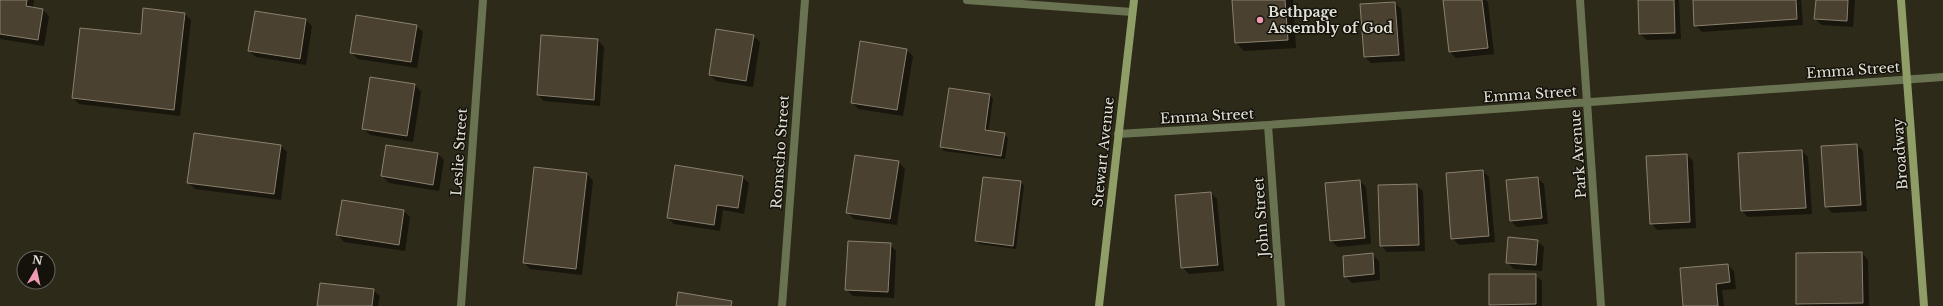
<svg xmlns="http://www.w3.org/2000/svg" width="1943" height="306" font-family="'Libre Baskerville',serif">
	<rect width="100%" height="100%" fill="#2d2a19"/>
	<!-- shadow -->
	<path fill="#0007" d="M0,0h34l-1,8 10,2 6,6 -5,30 -44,-7z
		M1233,0h60l3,48 -52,3 -8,-8z
		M1444,0h41l3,2 6,52 -38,4 -6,-6z
		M1639,0h40l2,39 -34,1 -7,-6z
		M1694,0h107l2,25 -101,7 -7,-7z
		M1817,0h38l-2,27 -31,-2 -7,-6z
		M1395,3l6,6 4,52 -34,2 -6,-6z
		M185,14l6,6 -11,96 -101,-12 -6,-6 69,-62z
		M306,20l6,6 -6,39 -50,-8 -7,-6z
		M416,26l7,6 -6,36 -59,-9 -7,-7z
		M753,36l7,6 -7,45 -37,-6 -6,-6z
		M598,40l6,7 -4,59 -56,-5 -6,-6z
		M906,50l7,6 -10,60 -45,-7 -6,-7z
		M371,78l44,7 6,7 -8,50 -43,-7 -7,-7z
		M990,95l3,4 -5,33 16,2 4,4 -3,21 -61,-8 -3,-4z
		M1857,145l6,6 4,60 -35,2 -6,-7z
		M281,146l6,6 -6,48 -86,-11 -7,-7z
		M1802,151l6,6 4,57 -64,3 -6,-6 -3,-57z
		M438,154l6,6 -5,31 -50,-8 -7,-7z
		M1687,155l6,6 3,67 -39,2 -6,-7z
		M898,162l7,7 -8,56 -43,-6 -7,-7z
		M1483,171l6,6 6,65 -36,3 -7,-7z
		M587,174l6,7 -11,94 -52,-6 -6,-7z
		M742,177l7,6 -5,31 -21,-4 -3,21 -46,-7 -6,-6z
		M1537,178l7,6 4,40 -31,3 -6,-6z
		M1360,181l6,6 5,57 -33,3 -7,-6 -5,-57z
		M1021,182l3,4 -8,63 -37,-5 -3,-4z
		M1416,185l7,6 2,60 -38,1 -6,-7z
		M1211,193l6,6 7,72 -35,3 -7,-7z
		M404,211l6,6 -5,34 -61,-9 -6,-7z
		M1537,241l7,6 -2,24 -28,-2 -7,-7z
		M890,244l6,7 -2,47 -41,-2 -7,-7z
		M1862,253l6,7 1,46h-69l-3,-3z
		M1372,254l7,7 1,19 -28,3 -7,-7z
		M1728,265l6,6 2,18 -14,1 2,16h-40z
		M1535,275l7,6v25h-50l-2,-2z
		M373,290l7,6 -2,10h-60z"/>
	<!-- building -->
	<path fill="#4a4130" stroke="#8b806e" d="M0,0h27l-1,6 17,3 -5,31 -38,-6z
		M1232,0h53l3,40 -53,3z
		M1443,0h39l6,48 -39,4z
		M1638,0h36l1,33 -36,1z
		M1693,0h103l1,19 -103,7z
		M1816,0h32l-1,21 -33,-2z
		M1395,2l4,53 -35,2 -4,-53z
		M143,8l42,5 -11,97 -102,-12 8,-70 61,6z
		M255,11l51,8 -6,40 -52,-8z
		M356,15l61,10 -6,37 -61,-9z
		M716,29l38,6 -8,46 -37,-6z
		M541,35l57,4 -4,61 -57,-5z
		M860,41l47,8 -10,61 -46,-7z
		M370,77l45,7 -8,52 -45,-7z
		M949,88l41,6 -5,36 20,3 -4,23 -61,-9z
		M194,133l87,12 -7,49 -87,-11z
		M1857,144l4,61 -36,2 -4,-61z
		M386,145l52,8 -5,32 -52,-9z
		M1802,150l4,58 -65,3 -3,-58z
		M1687,154l3,68 -40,2 -4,-68z
		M855,155l44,6 -9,58 -44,-6z
		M675,165l68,11 -5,32 -21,-3 -3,20 -47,-7z
		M534,167l53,6 -11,96 -53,-6z
		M1483,170l6,66 -38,3 -5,-66z
		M983,177l38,4 -8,65 -38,-5z
		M1538,177l4,41 -32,3 -4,-41z
		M1360,180l5,58 -35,3 -5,-58z
		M1417,184l2,61 -39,1 -2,-61z
		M1211,192l7,73 -37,3 -6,-73z
		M342,200l62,10 -5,35 -63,-10z
		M1508,237l30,3 -2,25 -30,-2z
		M848,241l43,2 -3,49 -43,-2z
		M1862,252l1,51 -67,1v-51z
		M1373,253l1,21 -30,3 -1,-21z
		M1728,264l2,18 -14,2 2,22h-35l-3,-38z
		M1489,274h47v30l-47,1z
		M320,283l54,6 -2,17h-55z
		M678,292l54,9 -1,5h-55z"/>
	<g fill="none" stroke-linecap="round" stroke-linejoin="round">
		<!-- minor -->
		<path stroke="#6a7351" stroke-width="8" d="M967,0l165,12
			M1580,0l21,306
			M1268,125l13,181
			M1118,134l150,-9 675,-48
			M461,306l22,-306
			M782,306l23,-306"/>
		<!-- secondary -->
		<path stroke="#8f9d66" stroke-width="8" d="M1901,0l23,306
			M1099,306l35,-306"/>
	</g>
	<!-- markers -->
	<circle fill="#f19ab3" stroke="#14120b" stroke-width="1.5" cx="1260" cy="20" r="4"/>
	<g text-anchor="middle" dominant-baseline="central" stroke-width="3" stroke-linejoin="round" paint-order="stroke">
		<!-- poi labels -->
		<g font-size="14" font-weight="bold" fill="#e2e1d6" stroke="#14120b" text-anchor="start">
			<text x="1268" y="12">Bethpage<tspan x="1268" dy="16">Assembly of God</tspan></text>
		</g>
		<!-- street labels -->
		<g font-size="14" fill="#e2e1d6" stroke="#14120b">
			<text transform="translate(1853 70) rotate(-4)">Emma Street</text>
			<text transform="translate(1530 94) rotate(-4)">Emma Street</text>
			<text transform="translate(1207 116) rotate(-3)">Emma Street</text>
			<text transform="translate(459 152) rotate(-86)">Leslie Street</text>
			<text transform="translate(780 152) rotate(-86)">Romscho Street</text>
			<text transform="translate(1103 152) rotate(-84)">Stewart Avenue</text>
			<text transform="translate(1578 154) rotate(-94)">Park Avenue</text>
			<text transform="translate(1900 154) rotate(-94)">Broadway</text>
			<text transform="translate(1261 217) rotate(-94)">John Street</text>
		</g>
	</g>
	<!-- north arrow -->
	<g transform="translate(36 270) rotate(9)"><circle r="19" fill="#14120b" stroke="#66655c"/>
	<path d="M0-3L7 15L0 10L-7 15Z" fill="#f19ab3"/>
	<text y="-6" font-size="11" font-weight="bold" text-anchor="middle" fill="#e2e1d6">N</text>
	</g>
</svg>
